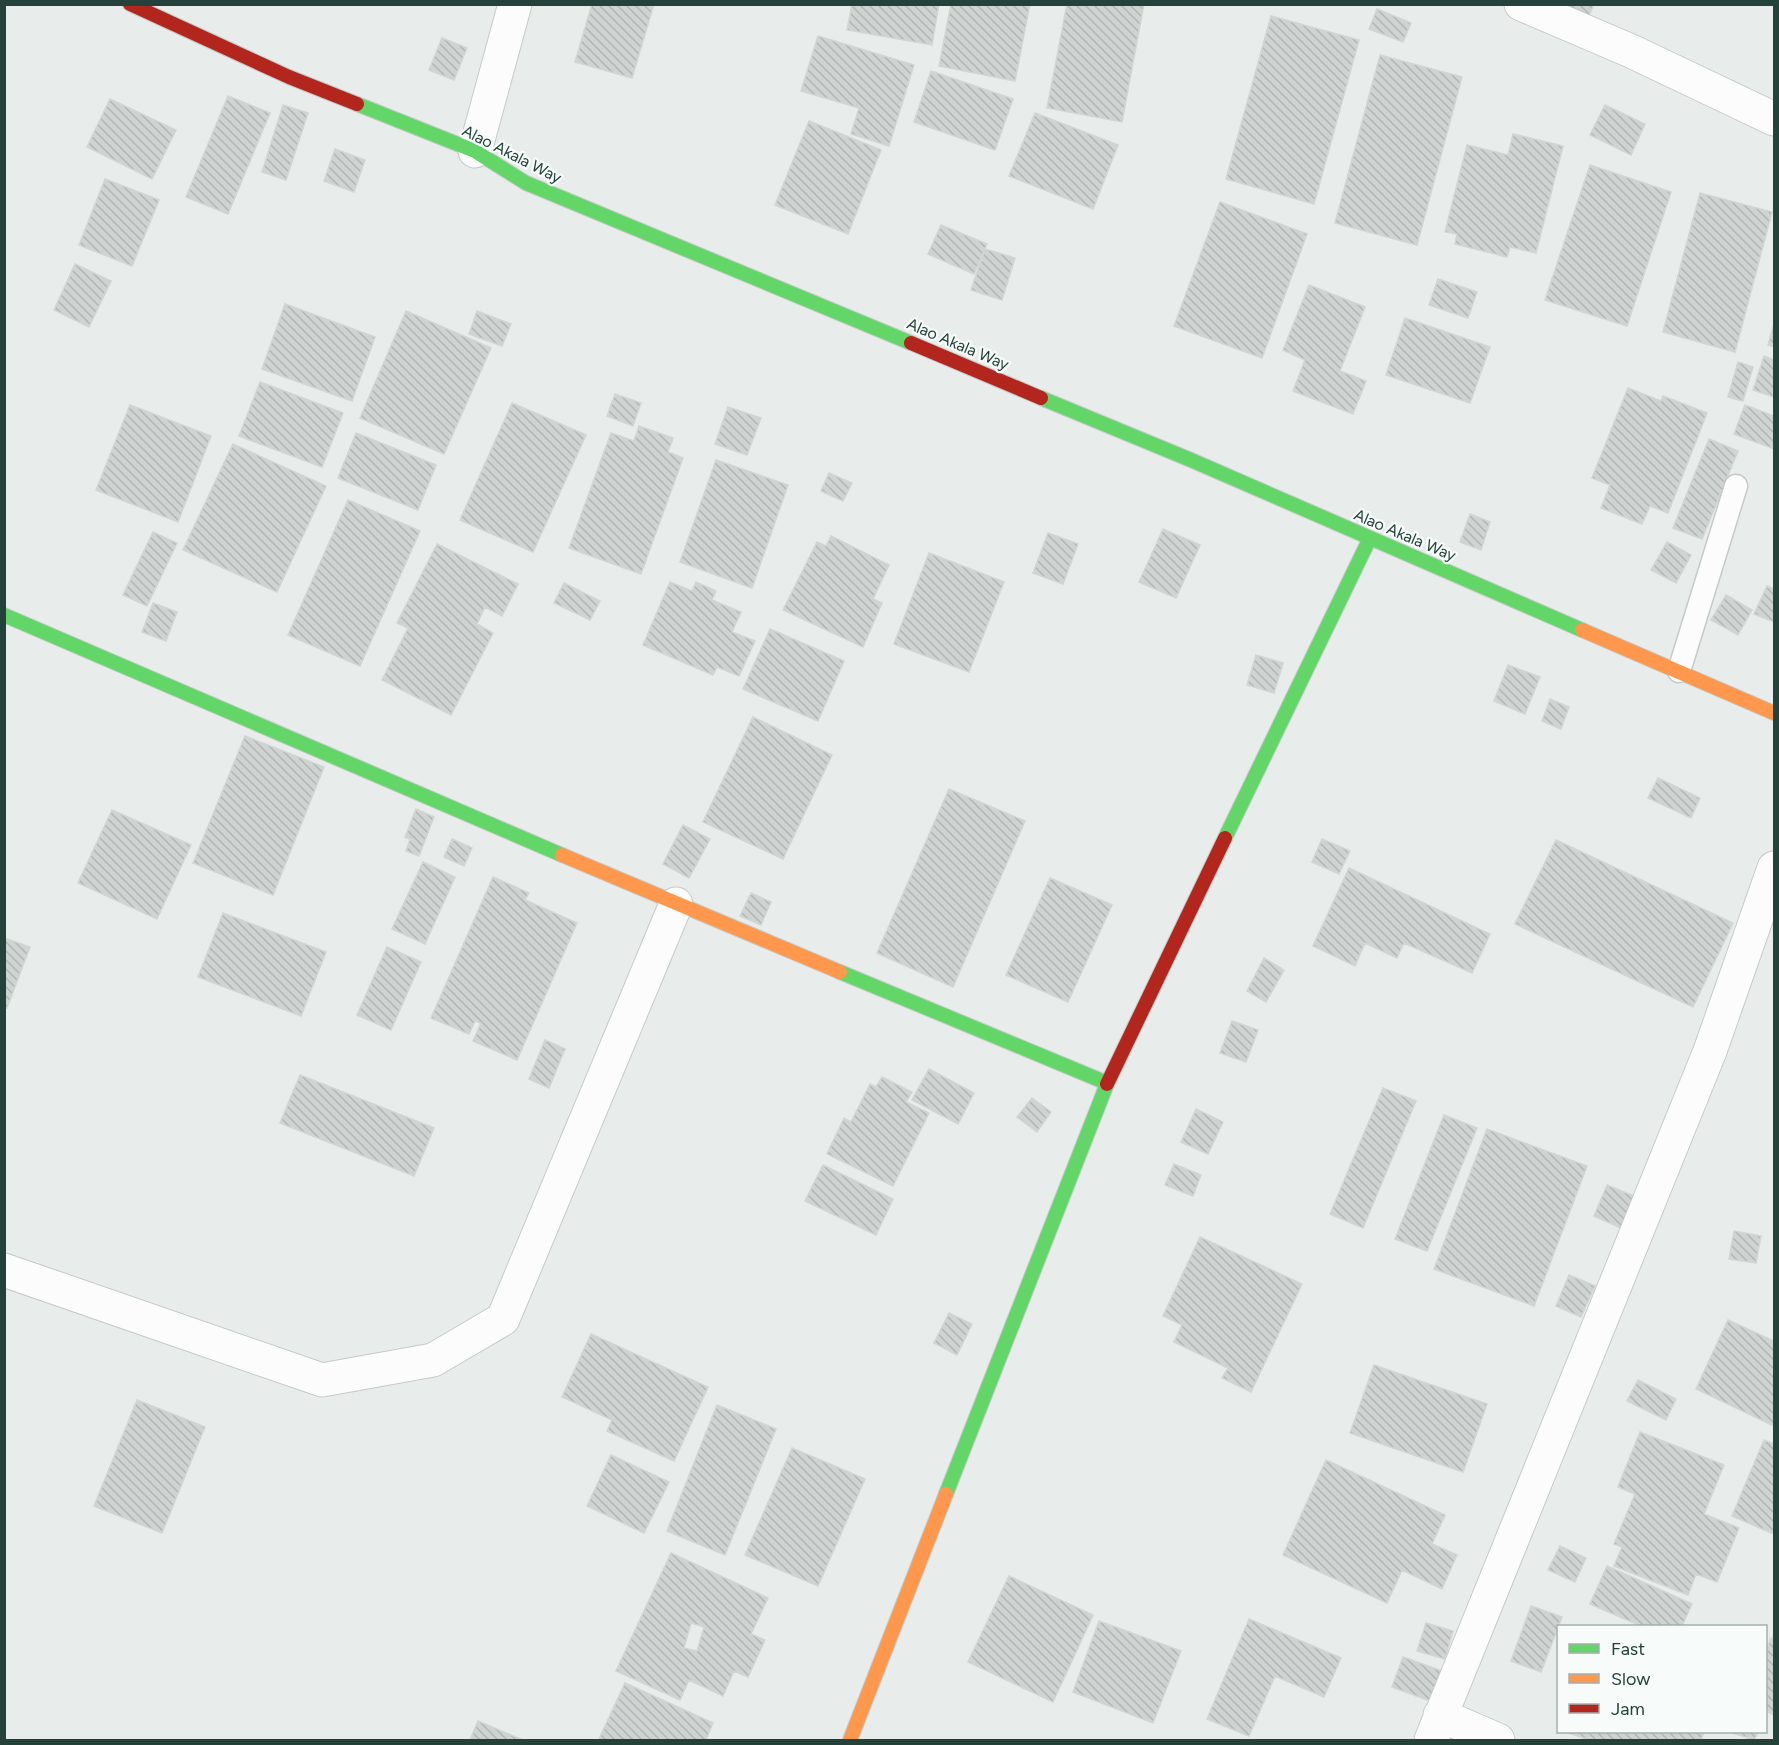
<svg xmlns="http://www.w3.org/2000/svg" width="1779" height="1745" font-family="Figtree,sans-serif">
	<defs>
		<pattern id="building-back-hatch" width="6" height="6" patternUnits="userSpaceOnUse" patternTransform="scale(1.5)"><rect width="6" height="6" fill="#cfd4d2"/><path d="M-1 5l2 2M0 0l6 6M5-1l2 2" fill="none" stroke="#b2b7b5"/></pattern>
	</defs>
	<rect width="100%" height="100%" fill="#e8edeb"/>
	<!-- building -->
	<path fill="url(#building-back-hatch)" stroke="#d1d6d4" stroke-width="1.5" fill-rule="evenodd" d="M592,4h62l-22,74 -57,-16z
		M852,4h87l-7,41 -85,-15z
		M951,4h79l-15,77 -76,-15z
		M1067,4h77l-22,118 -75,-14z
		M1565,4h29l-6,14 -25,-10z
		M1377,9l34,14 -8,19 -34,-13z
		M1271,16l88,24 -45,164 -88,-25z
		M818,36l96,29 -25,81 -38,-12 8,-26 -58,-17z
		M442,38l25,10 -13,32 -25,-10z
		M1380,55l82,22 -45,168 -82,-22z
		M931,71l82,28 -18,51 -81,-28z
		M228,96l42,17 -42,101 -42,-17z
		M110,99l66,31 -24,49 -65,-32z
		M283,105l25,8 -22,67 -24,-8z
		M1605,105l40,19 -14,31 -41,-20z
		M1035,113l83,32 -25,64 -84,-33z
		M809,121l72,29 -33,84 -73,-29z
		M1513,134l50,12 -27,107 -26,-6 -3,10 -52,-13 2,-10 -12,-2 22,-87 41,10z
		M335,149l30,11 -11,32 -30,-11z
		M1590,165l81,27 -44,134 -82,-26z
		M105,179l54,21 -27,66 -53,-21z
		M1700,193l72,19 -37,140 -72,-20z
		M1220,202l87,32 -45,124 -88,-32z
		M941,225l46,19 -13,30 -46,-20z
		M985,249l30,9 -13,42 -31,-10z
		M75,264l36,17 -22,46 -35,-17z
		M1438,279l39,13 -9,26 -39,-13z
		M1309,285l56,22 -25,64 26,10 -13,33 -60,-23 12,-31 -22,-10z
		M285,304l90,33 -23,64 -90,-32z
		M406,311l85,37 -47,106 -84,-36z
		M477,311l34,13 -9,22 -33,-12z
		M1405,318l85,29 -20,56 -84,-28z
		M1774,324v23l-6,-2z
		M1764,356l10,4v37l-21,-7z
		M1738,362l15,5 -10,34 -15,-4z
		M260,382l83,31 -21,54 -83,-31z
		M1628,388l33,13 2,-5 44,17 -39,100 -18,-7 -8,18 -41,-16 9,-23 -18,-7z
		M615,394l26,9 -8,23 -26,-10z
		M512,403l74,32 -53,117 -73,-32z
		M130,405l81,31 -33,86 -82,-32z
		M1745,405l29,11v33l-40,-15z
		M728,407l33,11 -14,37 -32,-11z
		M639,426l34,12 -5,14 15,6 -42,116 -72,-26 42,-115 23,8z
		M356,433l80,32 -18,45 -80,-32z
		M1709,439l29,12 -36,88 -29,-11z
		M233,444l93,42 -49,106 -94,-42z
		M716,460l72,25 -36,103 -72,-26z
		M829,473l23,10 -9,18 -22,-10z
		M348,500l72,31 -60,135 -72,-31z
		M1470,514l20,8 -9,28 -21,-8z
		M1163,529l37,16 -24,53 -37,-16z
		M153,532l24,11 -30,63 -24,-11z
		M1048,533l30,11 -15,40 -30,-11z
		M831,536l58,29 -16,34 9,4 -19,44 -80,-37 34,-68 9,4z
		M1667,542l24,13 -15,28 -25,-13z
		M437,544l81,40 -16,32 -17,-9 -8,17 16,9 -42,82 -69,-35 26,-52 -11,-5z
		M929,553l75,29 -35,90 -75,-28z
		M670,582l22,9 4,-9 20,9 -4,9 29,12 -9,20 23,9 -16,35 -22,-9 -4,8 -70,-30z
		M564,583l36,18 -10,19 -36,-17z
		M1767,586l7,3v33l-20,-8z
		M1726,595l26,15 -14,25 -27,-15z
		M153,603l24,9 -11,29 -24,-9z
		M770,629l74,32 -26,60 -75,-32z
		M1256,655l27,8 -9,30 -27,-8z
		M1508,665l32,12 -15,37 -31,-13z
		M1550,699l19,8 -8,22 -19,-8z
		M753,717l79,38 -49,104 -80,-37z
		M245,736l79,31 -51,128 -80,-32z
		M1658,778l42,20 -9,20 -43,-20z
		M949,789l76,32 -72,166 -76,-34z
		M416,809l18,8 -15,39 -13,-5 4,-12 -5,-2z
		M112,810l79,35 -34,74 -79,-36z
		M683,825l27,14 -21,39 -26,-14z
		M452,839l20,9 -8,18 -20,-9z
		M1322,839l28,12 -11,23 -27,-12z
		M1556,840l177,83 -40,84 -178,-83z
		M423,862l32,15 -30,67 -33,-15z
		M1349,868l141,66 -18,39 -68,-30 -7,15 -32,-15 -10,23 -42,-20z
		M493,877l36,16 -4,7 52,23 -60,137 -44,-19 8,-18 -6,-2 -6,13 -38,-16z
		M1050,878l62,27 -44,97 -62,-27z
		M751,893l20,9 -10,23 -21,-9z
		M223,913l103,39 -25,64 -103,-39z
		M4,938l26,9 -23,61 -3,-1z
		M387,947l34,15 -30,68 -34,-15z
		M1264,958l20,12 -18,32 -19,-11z
		M1232,1021l26,9 -12,32 -26,-9z
		M545,1040l20,9 -16,39 -20,-9z
		M929,1069l45,24 -16,31 -46,-24z
		M300,1075l134,53 -20,48 -134,-53z
		M882,1077l30,15 -6,10 23,11 -36,73 -66,-32 17,-36 7,4 19,-38 6,3z
		M1383,1088l33,13 -53,127 -33,-14z
		M1032,1098l19,14 -14,20 -20,-15z
		M1196,1109l27,13 -15,32 -27,-12z
		M1444,1115l33,13 -50,123 -32,-12z
		M1487,1129l100,37 -53,140 -100,-37z
		M1174,1164l27,11 -8,21 -28,-11z
		M823,1165l70,34 -17,36 -71,-34z
		M1607,1185l29,12 -13,32 -29,-13z
		M1734,1231l27,5 -5,27 -27,-4z
		M1200,1237l102,47 -51,108 -29,-14 6,-10 -54,-26 8,-17 -19,-9z
		M1569,1275l26,11 -14,31 -25,-11z
		M949,1313l23,11 -15,31 -23,-12z
		M1728,1320l46,21v85l-78,-37z
		M591,1334l117,53 -34,74 -67,-30 5,-11 -50,-23z
		M1374,1365l113,39 -24,68 -113,-39z
		M1638,1380l38,19 -10,21 -39,-19z
		M137,1400l68,27 -43,106 -68,-27z
		M717,1405l59,24 -51,126 -58,-24z
		M1640,1432l84,33 -20,49 35,14 -22,54 -21,-8 -8,21 -74,-29 8,-19 -8,-3 21,-50 -17,-7z
		M1764,1440l10,4v90l-42,-18z
		M792,1448l73,31 -47,107 -73,-31z
		M611,1455l58,27 -25,51 -57,-27z
		M1326,1460l119,55 -13,29 25,11 -15,34 -40,-19 -15,33 -104,-48z
		M1560,1546l26,12 -11,24 -27,-12z
		M671,1553l97,45 -17,36 14,6 -17,37 -14,-6 -11,25 -34,-16 -9,20 -64,-29zM691,1623l13,4 -7,24 -13,-3z
		M1607,1566l85,38 -10,22h-41l-51,-22z
		M1009,1576l84,39 -40,87 -85,-40z
		M1531,1606l31,11 -21,55 -30,-11z
		M1249,1619l92,39 -17,39 -49,-21 -26,60 -42,-17z
		M1099,1621l82,30 -28,72 -80,-31z
		M1426,1623l27,8 -8,28 -28,-8z
		M1771,1638l3,1v76l-8,-4v-60z
		M1403,1657l39,14 -12,30 -38,-14z
		M625,1683l88,40 -7,17h-103l-4,-1z
		M478,1721l45,19h-53z
		M1566,1732h138l-3,8h-112z
		M1730,1732h28l-4,8z"/>
	<g fill="none" stroke-linecap="round" stroke-linejoin="round">
		<!-- lane casing -->
		<g stroke="#c5cac8" stroke-width="25">
			<path id="lane" d="M1679,671l57,-185"/>
		</g>
		<!-- street casing -->
		<g stroke="#c5cac8" stroke-width="35">
			<path id="street" d="M1521,4l110,47 143,68
				M475,151l40,-147
				M4,1270l318,110 111,-20 70,-41 173,-415
				M1440,1715l58,25
				M1431,1740l279,-689 64,-183"/>
		</g>
		<!-- fast casing -->
		<g stroke="#c3cbc8" stroke-width="16">
			<path id="fast" d="M357,104l118,47 51,32 385,160
				M1041,398l150,62 391,170
				M4,615l558,240
				M1225,838l145,-300
				M840,972l267,111
				M946,1494l161,-410"/>
		</g>
		<!-- slow casing -->
		<g stroke="#c3cbc8" stroke-width="16">
			<path id="slow" d="M1582,630l192,83
				M562,855l278,117
				M850,1740l96,-246"/>
		</g>
		<!-- jam casing -->
		<g stroke="#c3cbc8" stroke-width="16">
			<path id="jam" d="M130,4l159,73 68,27
				M911,343l130,55
				M1107,1084l118,-246"/>
		</g>
		<!-- lane -->
		<use href="#lane" stroke="#fcfcfc" stroke-width="22"/>
		<!-- street -->
		<use href="#street" stroke="#fcfcfc" stroke-width="33"/>
		<!-- fast -->
		<use href="#fast" stroke="#63d668" stroke-width="14"/>
		<!-- slow -->
		<use href="#slow" stroke="#ff974d" stroke-width="14"/>
		<!-- jam -->
		<use href="#jam" stroke="#b3261e" stroke-width="14"/>
	</g>
	<g text-anchor="middle" dominant-baseline="central" stroke-width="4.5" stroke-linejoin="round" paint-order="stroke">
		<!-- street labels -->
		<g font-size="16" fill="#24423a" stroke="#f7fbf9">
			<text transform="translate(512 154) rotate(27)">Alao Akala Way</text>
			<text transform="translate(958 344) rotate(23)">Alao Akala Way</text>
			<text transform="translate(1405 535) rotate(23)">Alao Akala Way</text>
		</g>
	</g>
	<!-- border -->
	<rect width="1779" height="1745" fill="none" stroke="#24423a" stroke-width="12"/>
	<!-- legend -->
	<rect x="1557" y="1625" width="210" height="108" fill="#f7fbf9" stroke="#a3b1ad" stroke-width="1.5"/>
	<rect x="1569" y="1644" width="30" height="9" fill="#63d668" stroke="#a3b1ad" stroke-width="1.5"/>
	<text x="1611" y="1655" font-size="18" fill="#24423a">Fast</text>
	<rect x="1569" y="1674" width="30" height="9" fill="#ff974d" stroke="#a3b1ad" stroke-width="1.5"/>
	<text x="1611" y="1685" font-size="18" fill="#24423a">Slow</text>
	<rect x="1569" y="1704" width="30" height="9" fill="#b3261e" stroke="#a3b1ad" stroke-width="1.5"/>
	<text x="1611" y="1715" font-size="18" fill="#24423a">Jam</text>
</svg>
